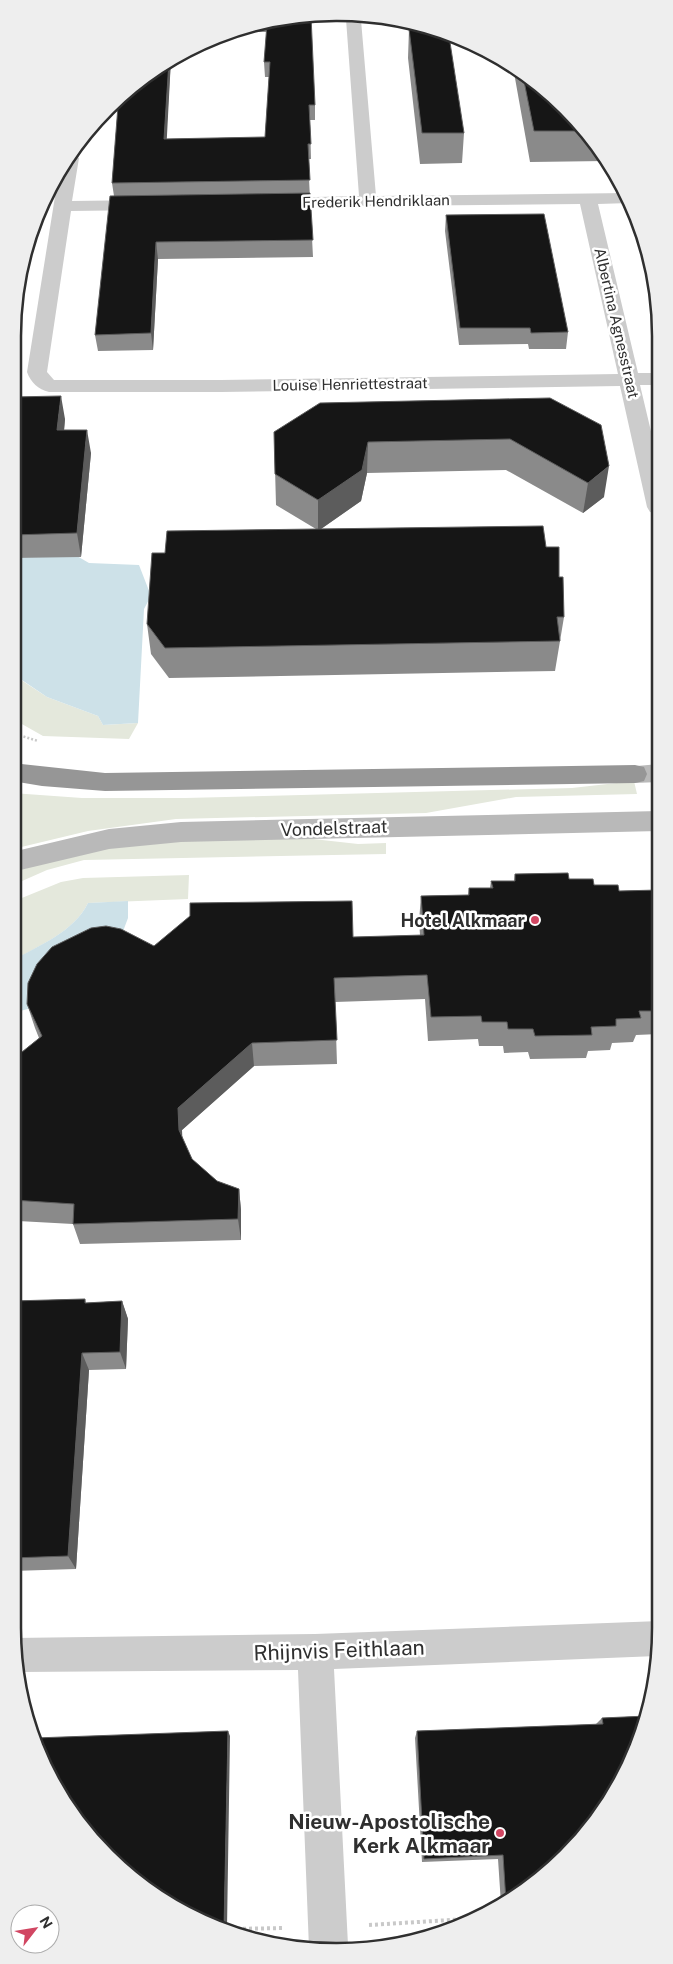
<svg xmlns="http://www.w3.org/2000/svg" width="673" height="1964" font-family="'Public Sans',sans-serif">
	<rect width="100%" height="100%" fill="#fff"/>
	<!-- green -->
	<path fill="#e4e8dc" d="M12,674l35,23 51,19 5,9 35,-2 -9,16 -86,-3 -30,-17z
		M634,781l3,13 -121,3 -90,16 -250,6 -88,12 -75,18 -1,-56 70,5h103l387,-10z
		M268,834l90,10 28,-1v11l-302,6 -37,10 -34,15v-13l83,-24z
		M189,875l-1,24 -100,4c-14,29 -49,42 -75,58l-1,-59 49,-20 22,-4z"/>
	<!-- water -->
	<path fill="#cde1e8" d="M70,552l19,11 50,2 12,31 -7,13 -6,114 -35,2 -5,-9 -51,-19 -34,-23 -1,-116z
		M128,901v17l-6,16 -87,73 -22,6 -1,-52c27,-16 62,-29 76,-58z"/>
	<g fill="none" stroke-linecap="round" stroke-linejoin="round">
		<!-- path-far1 -->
		<path stroke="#c9c9c9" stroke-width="2.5" stroke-dasharray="2 2" stroke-linecap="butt" d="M12,733l26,8"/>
		<!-- path -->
		<path stroke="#c9c9c9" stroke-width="4" stroke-dasharray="3 3" stroke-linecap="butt" d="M369,1925l98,-6
			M231,1929l54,-1"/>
		<!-- street -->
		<path fill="#ccc" fill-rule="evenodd" d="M346,19l15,1 15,176 251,-3 3,10 -32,1 40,169h20v12h-18l18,76v53l-8,-2 -3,-5 -27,-121 -399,6h-172c-11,-3 -18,-9 -22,-20l30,-188 15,-31 7,5 -7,43 75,-1 6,1 3,4 -3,4 -6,1 -76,1 -24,161 7,8h167l397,-6 -38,-170 -313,3 -3,-4 3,-4 6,-1 86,-2z
			M660,1621l-3,35 -323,13 14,276 -39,3 -11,-278 -277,2 -7,-34 301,-4z"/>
		<!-- secondary -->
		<path fill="#b9b9b9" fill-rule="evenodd" d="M659,764v18l-24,1 -9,-2 -3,-7 3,-7z
			M659,811v20l-478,11 -72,7 -97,23v-20l97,-23 72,-7z"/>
		<!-- highway -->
		<path fill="#969696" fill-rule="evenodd" d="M12,763l93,10 530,-8 9,2 3,7 -3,7 -9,2 -530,8 -63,-5 -30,-5z"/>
	</g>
	<!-- wall -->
	<path fill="#8a8a8a" d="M294,15l21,90v15h-5l1,39h-3l5,98 -155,2 -5,91 -55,1 -3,-16 19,-139 -2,-13 6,-77 53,-47 -5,80 99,-2 4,-60h-4l-1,-15 3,-30h-22z
		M409,29l55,104 -2,30 -42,1 -12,-106z
		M513,67l67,56 25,38 -75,1z
		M446,215l122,117 -2,17h-37l-1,-5 -69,1 -14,-114z
		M12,397l53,22 -1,11 27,23 -10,104 -69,1z
		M550,398l54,99 -21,16 -77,-43 -139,3 -6,28 -40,28 225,18 13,30 5,40 -9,54 -386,7 -18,-24 -4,-30 18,-71 151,-24 -40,-24 -2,-73z
		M515,874l54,5 50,12 40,-1v144l-23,1 -3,7 -21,1 -2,7 -22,1 -2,7 -56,1 -2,-7 -24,1 -1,-7h-24l-1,-7 -50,2 -3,-42 -90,3 2,62 -83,2 -72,64v8l10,21 25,22 22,8 2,21v30l-161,4 -7,-20 -55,-3 -6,29v-190l27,-22 -4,-10 -8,-24 127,-58 266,-11 -1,-14 2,-25 47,-1 1,-7h21l1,-7h23z
		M85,1299l1,4 36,-2 6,18 -2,50 -37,1 -13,199 -64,2v-270z
		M647,1716l-130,181 -16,7 -3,-45 -76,3 -7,-124 2,-7 178,-6 7,-7z"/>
	<!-- shaded-wall -->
	<path fill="#5c5c5c" d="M171,59l-5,95 -2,-15 5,-78z
		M156,242l2,17 -5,91 -2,-17z
		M61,396l4,23 -3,35 -5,-24z
		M87,430l4,23 -10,104 -4,-24z
		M368,442l-1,31 -6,28 -43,30v-31z
		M609,466l-5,31 -21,16 5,-30z
		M252,1043l2,23 -72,64 1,22 -4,-22 -1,-22z
		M239,1189l2,21v30l-3,-21z
		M12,1207l6,14 -6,29z
		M122,1301l6,18 -2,50 -6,-17z
		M82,1353l7,17 -13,199 -8,-13z
		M228,1731l2,5 -3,192h-3z"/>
	<!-- building -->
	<path fill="#161616" stroke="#5c5c5c" d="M294,15l17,1 4,89h-6l2,39h-3l2,36 -198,3 6,-77 51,-45 -5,78 101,-2 5,-75h-6l3,-38z
		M432,28l17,8 15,97h-42l-13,-104z
		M523,76l57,47 5,8h-51z
		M310,193l3,47 -157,2 -5,91 -56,2 15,-139z
		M544,214l24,118 -37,1 -1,-5h-70l-14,-113z
		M61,396l-4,34h30l-10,103 -65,2v-138z
		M550,398l51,27 8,41 -21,17 -78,-44 -142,3 -6,28 -44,30 -43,-26 -1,-42 46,-29z
		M543,526l3,21h13v30h4l1,40h-7l3,24 -395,7 -18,-24 5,-71h13l2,-22z
		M568,873l1,6h24l1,6h24l1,6 40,-1v121h-20l2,7 -25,1v7l-25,1 1,8 -57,1 -2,-7h-25l-1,-7h-25l-1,-6 -50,1 -4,-42 -93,3 3,62 -85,3 -74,65 1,22 13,29 25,22 22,8 -1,30 -165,5 1,-20 -62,-4v-140l30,-24 -15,-32 1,-21 9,-19 15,-17 39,-19 15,-2 15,3 33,17 36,-30v-13l162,-2 1,36 71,-2 -3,-39 48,-1v-7h24l-2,-7h24v-7z
		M85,1299v4l37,-2 -2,51 -38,1 -14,203 -56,2v-257z
		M647,1716l-41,92 -89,89 -11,5 -3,-47 -79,4 -7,-128 186,-7 -1,-6z
		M228,1731l-4,197 -31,-10 -43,-33 1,-2h-3l-55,-42 -56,-90 -2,-13z"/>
	<!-- markers -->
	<g fill="#d14662" stroke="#fff" stroke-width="2">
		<circle cx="535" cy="920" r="5"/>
		<circle cx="500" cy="1833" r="5"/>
	</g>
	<g text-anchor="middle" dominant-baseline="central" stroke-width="5" stroke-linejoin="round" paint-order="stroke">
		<!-- far-street labels -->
		<g font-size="15" fill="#2f2f2f" stroke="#fff">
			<text transform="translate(376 201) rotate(-1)">Frederik Hendriklaan</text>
			<text transform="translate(617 323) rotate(77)">Albertina Agnesstraat</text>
			<text transform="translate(350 384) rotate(-1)">Louise Henriettestraat</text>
		</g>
		<!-- street labels -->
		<g font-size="18" fill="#2f2f2f" stroke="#fff">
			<text transform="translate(334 828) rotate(-2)">Vondelstraat</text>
		</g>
		<!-- poi labels -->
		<g font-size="18" font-weight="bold" fill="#2f2f2f" stroke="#fff" text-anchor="end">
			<text x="525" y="920">Hotel Alkmaar</text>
		</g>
		<!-- near-street labels -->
		<g font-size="21" fill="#2f2f2f" stroke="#fff">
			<text transform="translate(339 1650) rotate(-2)">Rhijnvis Feithlaan</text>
		</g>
		<!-- near-poi labels -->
		<g font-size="21" font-weight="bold" fill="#2f2f2f" stroke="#fff" text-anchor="end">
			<text x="490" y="1821">Nieuw-Apostolische<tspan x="490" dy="24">Kerk Alkmaar</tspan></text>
		</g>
	</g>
	<!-- crop -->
	<path d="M0 0H673V1964H0ZM336 21H337A315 315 0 0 1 652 336V1628A315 315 0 0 1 337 1943H336A315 315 0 0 1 21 1628V336A315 315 0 0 1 336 21Z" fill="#eee" fill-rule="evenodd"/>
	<path fill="none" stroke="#2f2f2f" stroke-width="2.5" d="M336 21H337A315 315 0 0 1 652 336V1628A315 315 0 0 1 337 1943H336A315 315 0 0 1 21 1628V336A315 315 0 0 1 336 21Z"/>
	<!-- north arrow -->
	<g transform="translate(35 1929) rotate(59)"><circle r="24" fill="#ffffff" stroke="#acacac"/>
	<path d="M0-4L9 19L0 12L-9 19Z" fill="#d14662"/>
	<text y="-8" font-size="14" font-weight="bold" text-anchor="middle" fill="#2f2f2f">N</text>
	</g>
</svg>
